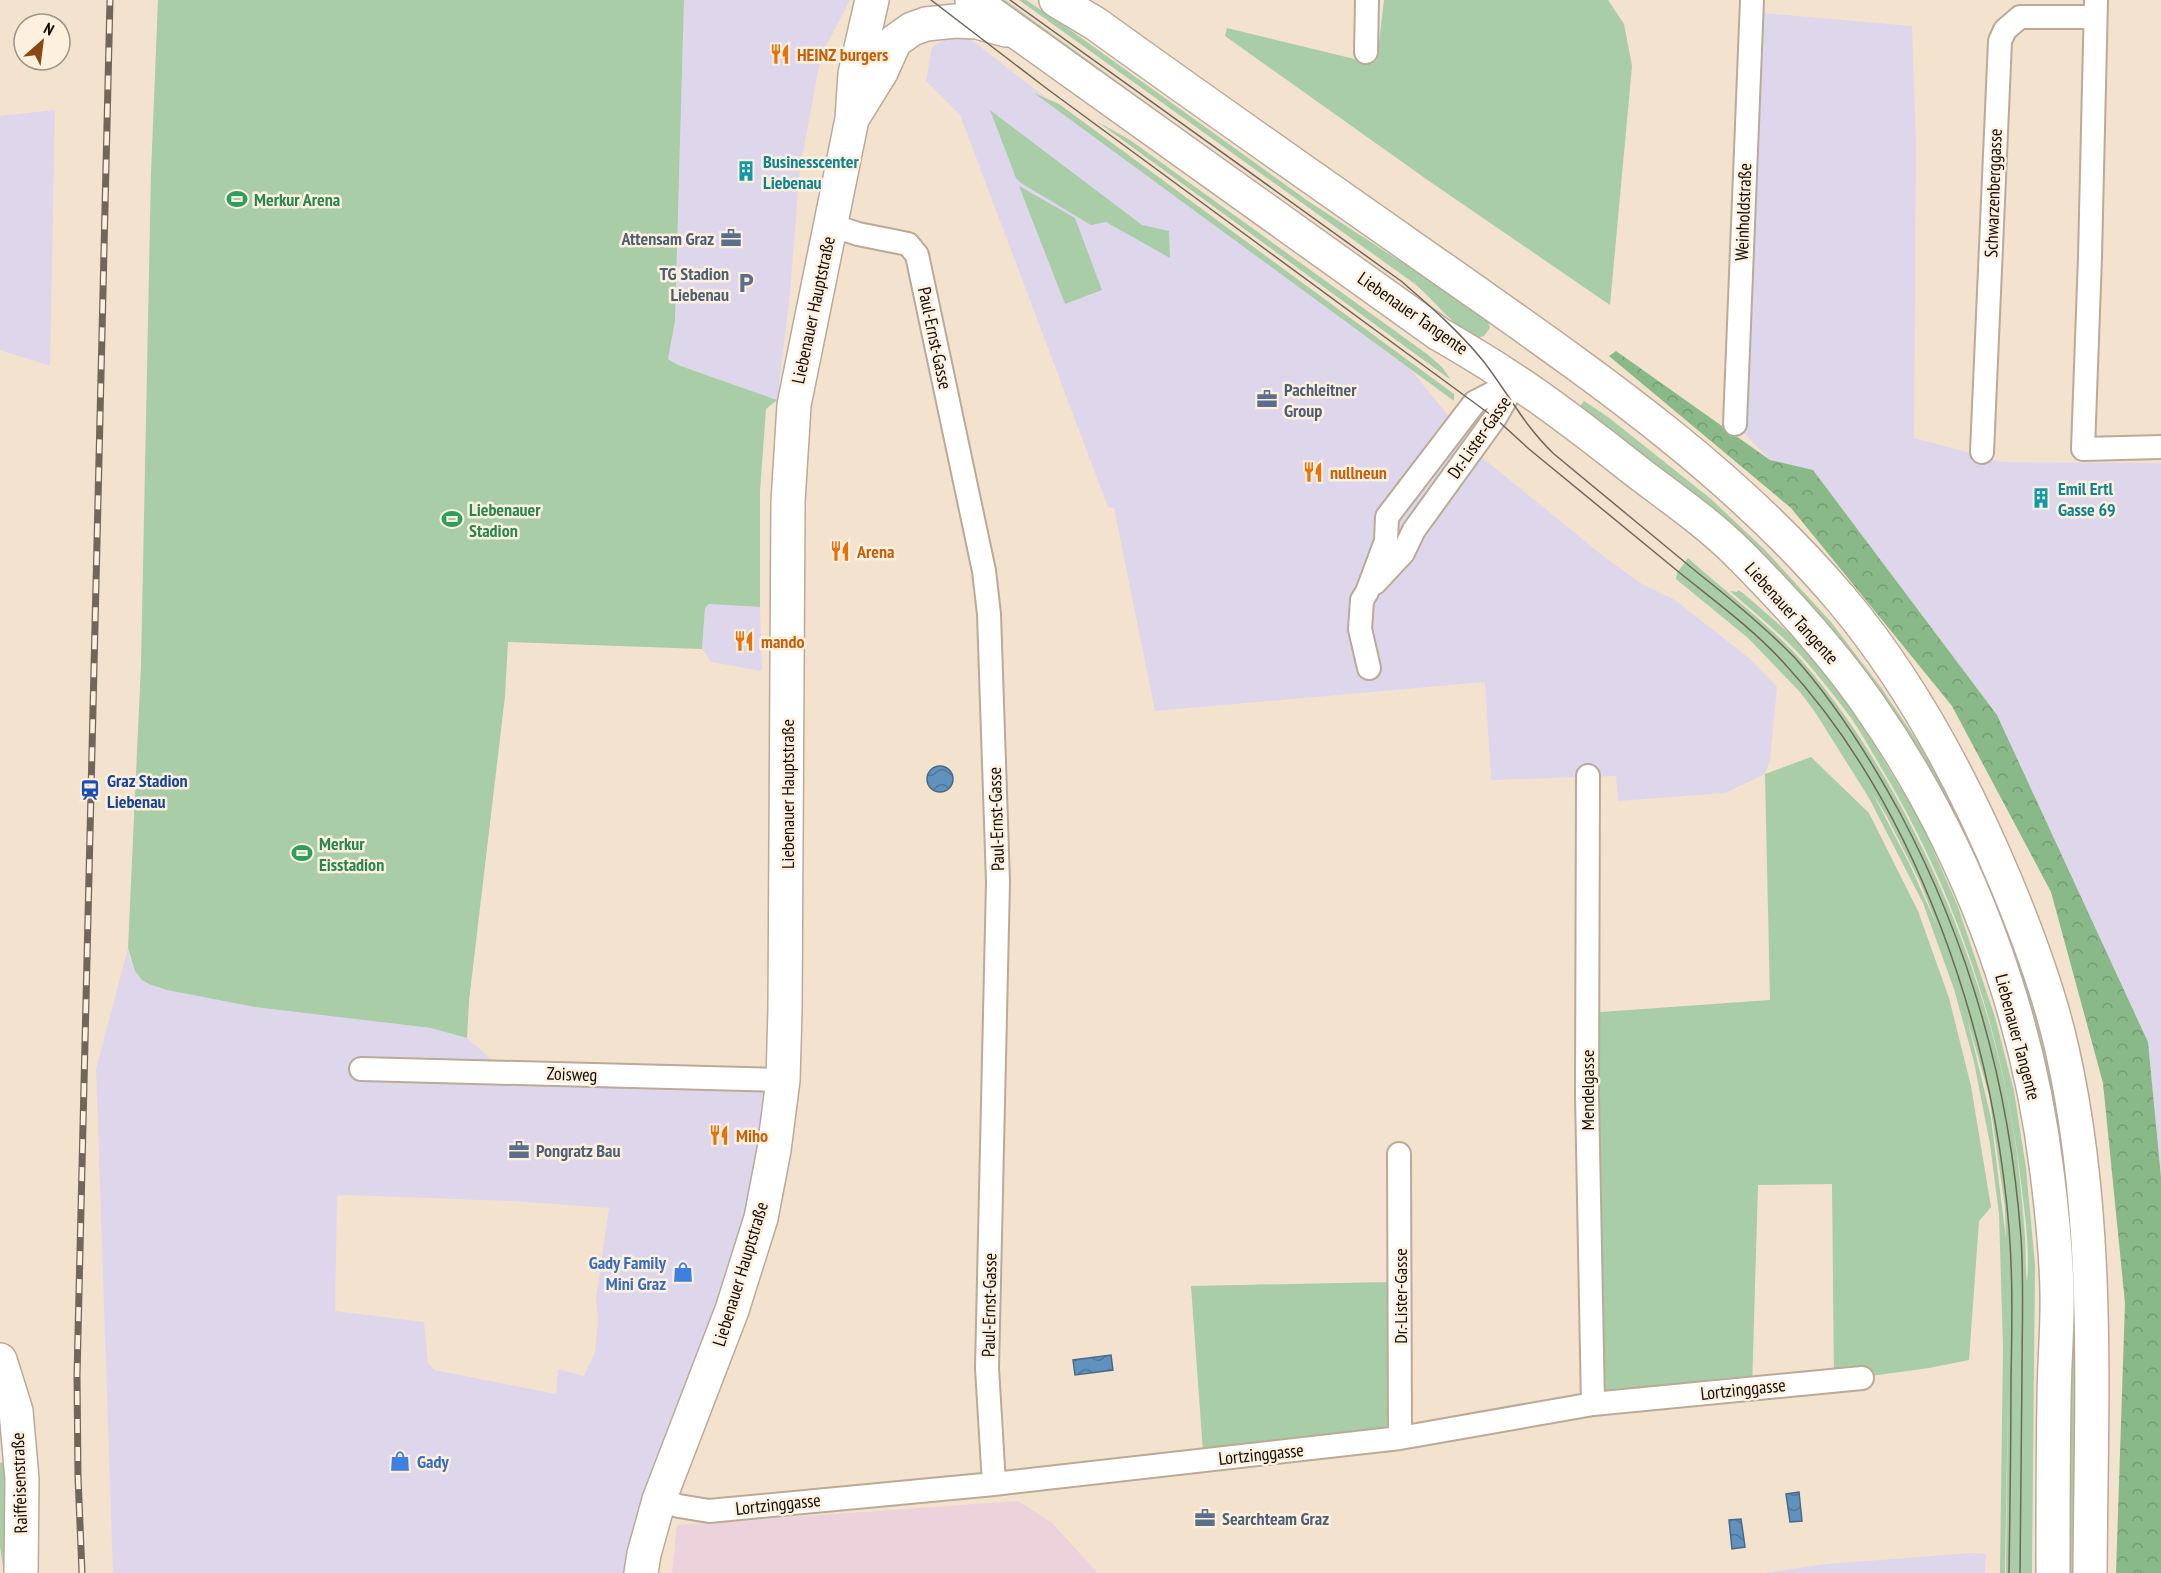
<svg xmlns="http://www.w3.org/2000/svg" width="2161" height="1573" font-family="'PT Sans Narrow',sans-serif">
	<defs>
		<pattern id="forest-crowns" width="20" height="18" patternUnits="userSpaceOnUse" patternTransform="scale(1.5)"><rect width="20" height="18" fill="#89b988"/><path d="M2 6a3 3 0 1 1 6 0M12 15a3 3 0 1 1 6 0" fill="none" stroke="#759e74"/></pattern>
		<pattern id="water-waves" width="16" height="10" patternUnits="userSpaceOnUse" patternTransform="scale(1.5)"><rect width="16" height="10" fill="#6192be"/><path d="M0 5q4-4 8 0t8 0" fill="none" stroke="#4f7598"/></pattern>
	</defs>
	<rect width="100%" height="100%" fill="#f3e2ce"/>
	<!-- commercial -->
	<path fill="#ded7ec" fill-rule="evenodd" d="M684,0h166l-29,56 -21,112 -11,135 -12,97 -99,-35 -10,-6 7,-38z
		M1751,12l161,14 4,119 -2,293 89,24 158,1v714l-13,-135 -151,-327 -184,-245 -43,-10 -35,-36z
		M960,31l112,87 330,241 82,100 123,100 35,25 33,16 75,59 27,28 -7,74 -5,13 -40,19 -107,8 -2,-25 -125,4 -6,-98 -330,29 -41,-203 -6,-1 -148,-392 -34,-34 6,-34z
		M55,110l-5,256 -50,-16v-234z
		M709,604l51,3 2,64 -51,-9 -9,-13 3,-41z
		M128,948l2,11 219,59 82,10 36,10 39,34 277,8 -9,70 -133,423h-528l-17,-504zM345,1195l167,6 97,7 -13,90 2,22 -3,32 -11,24 -26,-7 -2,25 -122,-24 -6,-7 -4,-41 -89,-11 2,-115z
		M1972,1553l14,1 -1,19h-221l62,-9z"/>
	<!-- industrial -->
	<path fill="#ecd3db" d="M1018,1501l33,21 47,51h-426l5,-48z"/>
	<!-- green -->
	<path fill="#a8cda7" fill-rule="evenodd" d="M158,0h526l-9,321 -7,38 10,6 99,35 -11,9 -6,82v116l-51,-3 -4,4 -3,41 -194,-7 -3,54 -36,305 -2,37 -36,-10 -176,-21 -88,-17 -18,-6 -7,-4 -7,-9 -7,-23 13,-283 10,-492z
		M995,0h10l405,294z
		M1019,0h7l33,22 249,179 162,106 18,14 2,7 -6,8 -6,2c-25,-11 -42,-36 -63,-54z
		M1384,0h224l16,24 8,42 -22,239 -181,-124 -204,-145 2,-8 144,35 6,-3z
		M1034,93l25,11 395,290v7z
		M990,110l152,115 27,6 1,27 -64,-36 -15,3 -70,-42 -5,-5z
		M1098,122l32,18 297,214 15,13 9,13z
		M1019,186l56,32 27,72 -37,14z
		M1584,401l24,16 103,82 54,51 66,72 51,67 52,77 66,135 34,99 21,85 10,61 12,150 -4,277h-7l-18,-486 -19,-83 -34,-98 -66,-134 -352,-362z
		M1688,558c40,36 85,69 120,110 103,122 179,303 205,460 6,36 9,72 12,108 1,15 0,31 2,46 3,-33 -2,-67 -6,-100 -17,-145 -64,-288 -139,-413 -10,-17 -20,-35 -31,-51 -15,-20 -31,-41 -48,-60 -22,-24 -49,-46 -73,-67l7,1 1,-2 5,3 54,47 58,73 66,109 37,85 37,110 19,74 12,77 9,97 -3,308h-26l2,-184 -3,184h-5l3,-227 -4,-132 -9,-70 -16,-82 -20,-73 -31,-86 -54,-105 -54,-86 -15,-20 -52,-54 -72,-59 1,-6zM1871,790l16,27 33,65 18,46 -28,-63zM1967,1018l22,77 16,113 1,31 -15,-121z
		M1811,757l58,56 49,98 31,87 22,88 20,121 -12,14 -10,139 -40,8 -95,13 -2,-197 -74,1 -6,203 -159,16 -6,-391 183,-13 -5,-226z
		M1388,1282l4,131 -8,19 -181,20 -12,-166z
		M4,1462l5,5v106h-5l-4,-26v-84z"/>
	<!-- forest -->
	<path fill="url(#forest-crowns)" d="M1616,351l154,109 43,10 184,245 151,327 13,135v396h-45l9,-270 -22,-220 -52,-191 -99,-186 -161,-198 -182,-152z"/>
	<!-- water -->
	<path fill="url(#water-waves)" stroke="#496a86" stroke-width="1.5" d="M927 779a13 13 0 1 1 26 0a13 13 0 1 1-26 0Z
		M1111,1355l2,15 -38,5 -2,-15z
		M1799,1492l3,29 -12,1 -4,-28z
		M1741,1519l4,28 -13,2 -3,-29z"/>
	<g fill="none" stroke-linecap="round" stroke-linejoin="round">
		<!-- street casing -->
		<g stroke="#baaa97" stroke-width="26">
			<path id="street" d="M2096,0l-6,257 -7,192 78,-2
				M1366,52l1,-52
				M831,225l27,9 50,10 9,11 67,316 5,43 9,268 -11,486 7,116
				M1735,424l17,-424
				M1982,452l18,-411 5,-11 15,-13h75
				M1375,583l28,-30 11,-23 81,-112 20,-35
				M1369,668l-9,-39 2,-29 5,-8 19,-51 1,-24 88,-115 41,-21
				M1588,776l-1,319 6,309
				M361,1069l422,11
				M1399,1154l1,284
				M659,1500l20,6 30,5 285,-27 406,-46 193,-34 269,-26"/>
		</g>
		<!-- secondary casing -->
		<g stroke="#baaa97" stroke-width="36">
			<path id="secondary" d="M0,1360l16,51 6,68 -1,94"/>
		</g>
		<!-- primary casing -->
		<g stroke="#baaa97" stroke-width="36">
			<path id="primary" d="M972,0l467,334c26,15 51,30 76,47 43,28 84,61 125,93 33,25 69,50 98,79 47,47 93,97 131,152 96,137 158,301 178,467 5,39 9,79 10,119 1,37 -3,74 -3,111 -1,57 -1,114 -1,171
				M1056,0l40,24c126,91 254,180 381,269 129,91 261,184 364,306 70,83 122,181 164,281 23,55 44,111 57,169 39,172 29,349 28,524
				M855,114l26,-42 14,-31 17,-12 14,-5 29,-3 22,1 29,8
				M641,1573l3,-19 15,-54 73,-190 29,-92 13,-68 9,-70 2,-70 3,-508 6,-97 58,-286 3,-45 17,-74"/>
		</g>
		<!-- street -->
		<use href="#street" stroke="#fff" stroke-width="22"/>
		<!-- secondary -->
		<use href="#secondary" stroke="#fff" stroke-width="33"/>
		<!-- primary -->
		<use href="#primary" stroke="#fff" stroke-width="33"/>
		<!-- tram -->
		<path stroke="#71665a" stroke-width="1.5" d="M931,0l115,88 449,330 34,31c51,42 101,83 151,124 36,29 73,56 104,90 134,145 209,370 225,565 4,50 3,100 2,150 0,65 -1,130 -2,195
			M1010,0l391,281c29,25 59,51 83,81 24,31 41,65 70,92 48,40 96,79 144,119 34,27 67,54 97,85 42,47 75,100 105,155 70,132 110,276 121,425 3,45 1,90 1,135 -1,67 -1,133 -2,200"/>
		<!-- rail casing -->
		<g stroke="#71665a" stroke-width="7">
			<path id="rail" d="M82,1573l-4,-97 -1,-100 33,-1376"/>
		</g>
		<!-- rail -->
		<use href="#rail" stroke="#fdf0df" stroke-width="4.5" stroke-dasharray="14" stroke-linecap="butt"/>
	</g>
	<!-- icons -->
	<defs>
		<g id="restaurant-bare" transform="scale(1.62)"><path d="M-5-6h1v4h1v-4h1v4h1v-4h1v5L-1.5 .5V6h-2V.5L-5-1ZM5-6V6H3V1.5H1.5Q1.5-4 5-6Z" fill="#e8710a" stroke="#fdf0df" stroke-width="2.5" paint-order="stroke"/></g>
		<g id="building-bare" transform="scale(1.62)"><path d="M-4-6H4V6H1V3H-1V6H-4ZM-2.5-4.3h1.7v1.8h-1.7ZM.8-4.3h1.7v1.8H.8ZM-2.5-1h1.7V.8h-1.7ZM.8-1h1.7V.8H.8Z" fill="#0f9aa8" stroke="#fdf0df" stroke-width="2.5" paint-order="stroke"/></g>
		<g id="stadium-bare" transform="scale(1.62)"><path d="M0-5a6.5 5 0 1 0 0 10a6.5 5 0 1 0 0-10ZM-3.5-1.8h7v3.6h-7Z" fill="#2e9e5b" stroke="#fdf0df" stroke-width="2.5" paint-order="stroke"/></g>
		<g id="office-bare" transform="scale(1.62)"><path d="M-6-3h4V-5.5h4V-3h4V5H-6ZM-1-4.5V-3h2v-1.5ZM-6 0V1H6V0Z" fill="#5c6f8a" stroke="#fdf0df" stroke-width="2.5" paint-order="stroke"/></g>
		<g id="parking-bare" transform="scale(1.62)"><path d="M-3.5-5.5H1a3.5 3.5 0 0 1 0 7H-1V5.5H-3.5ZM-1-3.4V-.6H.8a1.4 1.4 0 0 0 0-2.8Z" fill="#5c6f8a" stroke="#fdf0df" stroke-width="2.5" paint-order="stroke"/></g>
		<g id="station-bare" transform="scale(1.62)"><path d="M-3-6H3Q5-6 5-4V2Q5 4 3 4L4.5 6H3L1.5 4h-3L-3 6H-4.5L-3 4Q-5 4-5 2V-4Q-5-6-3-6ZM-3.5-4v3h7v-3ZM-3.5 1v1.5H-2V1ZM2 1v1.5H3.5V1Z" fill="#1a4fb4" stroke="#fdf0df" stroke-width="2.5" paint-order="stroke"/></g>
		<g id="shop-bare" transform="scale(1.62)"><path d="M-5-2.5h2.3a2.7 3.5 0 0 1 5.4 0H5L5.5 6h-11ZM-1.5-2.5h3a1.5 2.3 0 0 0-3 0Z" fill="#3f7fe0" stroke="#fdf0df" stroke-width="2.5" paint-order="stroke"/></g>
	</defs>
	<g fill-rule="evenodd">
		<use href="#restaurant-bare" x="780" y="54"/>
		<use href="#building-bare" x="746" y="171"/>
		<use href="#stadium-bare" x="237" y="199"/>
		<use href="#office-bare" x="731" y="238"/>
		<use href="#parking-bare" x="746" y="283"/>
		<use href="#office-bare" x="1267" y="399"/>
		<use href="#restaurant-bare" x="1313" y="472"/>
		<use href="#building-bare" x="2041" y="498"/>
		<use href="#stadium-bare" x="452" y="519"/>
		<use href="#restaurant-bare" x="840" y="551"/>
		<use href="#restaurant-bare" x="744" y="641"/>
		<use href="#station-bare" x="90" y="790"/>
		<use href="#stadium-bare" x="302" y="853"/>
		<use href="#restaurant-bare" x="719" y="1135"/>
		<use href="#office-bare" x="519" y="1150"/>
		<use href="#shop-bare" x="683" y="1272"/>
		<use href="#shop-bare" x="400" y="1461"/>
		<use href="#office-bare" x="1205" y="1518"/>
	</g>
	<g text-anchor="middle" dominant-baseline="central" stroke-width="5" stroke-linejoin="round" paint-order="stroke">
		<!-- food labels -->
		<g font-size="18" font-weight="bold" fill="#c56008" stroke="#fdf0df" text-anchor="start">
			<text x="797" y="54">HEINZ burgers</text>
			<text x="1330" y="472">nullneun</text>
			<text x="857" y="551">Arena</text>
			<text x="761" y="641">mando</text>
			<text x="736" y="1135">Miho</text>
		</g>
		<!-- culture labels -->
		<g font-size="18" font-weight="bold" fill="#0d838f" stroke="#fdf0df" text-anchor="start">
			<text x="763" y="161">Businesscenter<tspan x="763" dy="21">Liebenau</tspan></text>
			<text x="2058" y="488">Emil Ertl<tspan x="2058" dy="21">Gasse 69</tspan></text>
		</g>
		<!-- street labels -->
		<g font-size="18" fill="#110b05" stroke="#fdf0df">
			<text transform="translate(1993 193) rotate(-88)">Schwarzenberggasse</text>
			<text transform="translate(1743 212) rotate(-88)">Weinholdstraße</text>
			<text transform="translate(813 310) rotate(-78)">Liebenauer Hauptstraße</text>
			<text transform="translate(1413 313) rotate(35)">Liebenauer Tangente</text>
			<text transform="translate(935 338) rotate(78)">Paul-Ernst-Gasse</text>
			<text transform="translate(1479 437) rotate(-55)">Dr.-Lister-Gasse</text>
			<text transform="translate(1792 613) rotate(48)">Liebenauer Tangente</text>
			<text transform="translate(787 794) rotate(-90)">Liebenauer Hauptstraße</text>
			<text transform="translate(996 819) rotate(-92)">Paul-Ernst-Gasse</text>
			<text transform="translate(2018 1037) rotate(75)">Liebenauer Tangente</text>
			<text transform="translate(572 1074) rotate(2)">Zoisweg</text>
			<text transform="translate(1587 1090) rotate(-90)">Mendelgasse</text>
			<text transform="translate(740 1274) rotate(-73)">Liebenauer Hauptstraße</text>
			<text transform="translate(1400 1296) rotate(-90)">Dr.-Lister-Gasse</text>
			<text transform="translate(989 1305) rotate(-89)">Paul-Ernst-Gasse</text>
			<text transform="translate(1743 1389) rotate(-6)">Lortzinggasse</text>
			<text transform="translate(1261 1454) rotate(-6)">Lortzinggasse</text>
			<text transform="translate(19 1483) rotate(-92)">Raiffeisenstraße</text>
			<text transform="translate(778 1504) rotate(-6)">Lortzinggasse</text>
		</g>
		<!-- leisure labels -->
		<g font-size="18" font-weight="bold" fill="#27864d" stroke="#fdf0df" text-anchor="start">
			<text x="254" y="199">Merkur Arena</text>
			<text x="469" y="509">Liebenauer<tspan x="469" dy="21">Stadion</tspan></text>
			<text x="319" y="843">Merkur<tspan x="319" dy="21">Eisstadion</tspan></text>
		</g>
		<!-- service labels -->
		<g font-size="18" font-weight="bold" fill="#4e5e75" stroke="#fdf0df" text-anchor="start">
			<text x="714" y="238" text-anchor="end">Attensam Graz</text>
			<text x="729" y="273" text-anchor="end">TG Stadion<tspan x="729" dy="21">Liebenau</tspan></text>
			<text x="1284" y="389">Pachleitner<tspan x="1284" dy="21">Group</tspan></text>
			<text x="536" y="1150">Pongratz Bau</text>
			<text x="1222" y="1518">Searchteam Graz</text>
		</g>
		<!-- transit labels -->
		<g font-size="18" font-weight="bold" fill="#164399" stroke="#fdf0df" text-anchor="start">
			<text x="107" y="780">Graz Stadion<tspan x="107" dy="21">Liebenau</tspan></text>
		</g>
		<!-- shop labels -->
		<g font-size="18" font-weight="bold" fill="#366cbe" stroke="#fdf0df" text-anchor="end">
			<text x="666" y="1262">Gady Family<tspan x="666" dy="21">Mini Graz</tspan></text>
			<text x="417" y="1461" text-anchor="start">Gady</text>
		</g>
	</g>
	<!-- north arrow -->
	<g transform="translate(42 42) rotate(28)"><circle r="28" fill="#fdf0df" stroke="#9f9488" stroke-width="1.5"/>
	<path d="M0-4.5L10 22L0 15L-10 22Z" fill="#884713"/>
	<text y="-9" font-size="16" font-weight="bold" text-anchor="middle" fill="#110b05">N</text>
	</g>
</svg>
